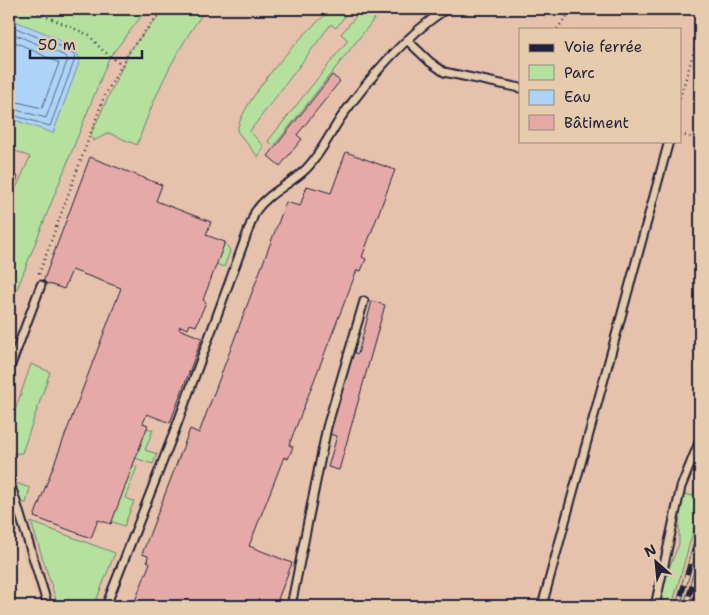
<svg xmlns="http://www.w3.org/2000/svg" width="709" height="615" font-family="'Shantell Sans',sans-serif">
	<rect width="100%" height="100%" fill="#e6cbad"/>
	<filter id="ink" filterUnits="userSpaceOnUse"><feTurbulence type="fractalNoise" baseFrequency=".02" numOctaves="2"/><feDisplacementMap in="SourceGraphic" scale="10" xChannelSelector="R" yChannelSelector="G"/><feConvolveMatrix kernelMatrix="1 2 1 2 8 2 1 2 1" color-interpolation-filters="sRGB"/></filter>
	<g filter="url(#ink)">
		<!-- built -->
		<path fill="#e6c1ac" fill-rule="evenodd" d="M9,9h691v597h-661l-30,-96zM520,29h160v112h-160z"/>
		<!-- green -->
		<path fill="#b5e09d" stroke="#6c816c" d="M9,9h138l-38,49 -100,251v-105l21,-47 -21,-9z
			M165,9h41c-32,44 -51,85 -69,136l-28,-12 -16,8 -2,-7 40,-86z
			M333,9h17l-14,19 -5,-4 -81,107 14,16 -6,10 -21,-26c6,-33 68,-102 96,-122z
			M362,9h20l-108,137 -6,-5 80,-101 -7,-6z
			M225,242l5,9 -6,16 -8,-3z
			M31,364l19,8 -28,81 -13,1v-26z
			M146,428l7,2 -8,20 12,4 -4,10 -18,-6z
			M131,465l6,2 -12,31 9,3 -10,25 -13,-5z
			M700,471v36l-28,99h-14l2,-16 19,-46v-25l5,-25 9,2z
			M13,482l17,6 -4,15 -6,-1z
			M31,522l84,31 -21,53h-36z"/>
		<!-- water -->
		<path fill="#add4f7" stroke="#758dac" d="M12,20c17,7 64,22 68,40l-27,73 -44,-15v-97z"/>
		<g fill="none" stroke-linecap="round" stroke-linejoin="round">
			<!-- shore -->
			<path stroke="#5a6986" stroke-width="1" d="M9,25l57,24 8,6 1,4 -25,67 -41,-12
				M9,32l54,23 5,4 -22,59 -37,-10
				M9,39l50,24 -17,45 -33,-8"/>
		</g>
		<!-- building -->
		<path fill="#e5aaa8" stroke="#22223b" d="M332,75l8,6 -43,54 5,4 -22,27 -12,-10z
			M346,152l49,18 -33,87 4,2 -5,12 -4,-1 -68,175 4,2 -5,12 -4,-2 -35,89 43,17 -14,36 9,4 -1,3h-153l17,-43 -3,-2 1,-5 -6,-2 48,-125 9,4 87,-231 14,4 7,-20 24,7z
			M90,157l72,28 -6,16 55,21 -5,13 19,7 -22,58 3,2 -10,24 -6,-2 -2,5 -8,-3 -1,3 23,9 -32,85 -23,-9 -4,9 5,2 -37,99 -13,-4 -7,18 -57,-21 87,-229 -49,-18 -8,19 -21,-7z
			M9,173l9,4 -4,10 -5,-3z
			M9,184l5,3 -5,13z
			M372,301l13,4 -46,165 -4,-1 -7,-2 9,-31 -8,-2 23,-82 6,2z"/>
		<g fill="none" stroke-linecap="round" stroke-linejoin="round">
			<!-- service casing -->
			<g stroke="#22223b" stroke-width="11">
				<path id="service" d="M407,40l23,22 14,10 76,16
					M9,370l32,-85
					M9,479l39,127
					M106,606l69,-176 80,-218c13,-19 34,-27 50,-42 14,-13 26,-38 37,-54 29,-40 62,-79 104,-107
					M291,606l36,-179 37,-126
					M542,606l127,-465
					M655,606l26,-119 19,-47"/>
			</g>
			<!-- path -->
			<path stroke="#22223b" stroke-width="2.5" stroke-dasharray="1 4" stroke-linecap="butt" d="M29,9l60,26 12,14 21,16
				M561,9l5,8
				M557,29l15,-20
				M680,98l20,-67
				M680,134l20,6
				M39,274l65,-177 27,-48 32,-40"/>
			<!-- service -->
			<use href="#service" stroke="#e6cbad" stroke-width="7"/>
			<!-- rail casing -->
			<g stroke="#22223b" stroke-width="5.5">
				<path id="rail" d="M678,606l22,-76
					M686,606l14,-47
					M699,606l1,-5"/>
			</g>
			<!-- rail -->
			<use href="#rail" stroke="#e6cbad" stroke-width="4" stroke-dasharray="11" stroke-linecap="butt"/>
		</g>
	</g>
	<!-- margin -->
	<rect width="709" height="615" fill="none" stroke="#e6cbad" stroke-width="30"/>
	<rect x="15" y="15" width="679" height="585" fill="none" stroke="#22223b" stroke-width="2" filter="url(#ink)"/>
	<!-- legend -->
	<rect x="519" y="28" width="162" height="115" fill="#e6cbad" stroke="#98877f"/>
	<rect x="529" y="44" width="25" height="8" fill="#22223b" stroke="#98877f"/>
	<text x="564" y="52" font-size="15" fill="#22223b">Voie ferrée</text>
	<rect x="529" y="65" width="25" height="15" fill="#b5e09d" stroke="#98877f"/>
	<text x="564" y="78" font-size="15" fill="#22223b">Parc</text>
	<rect x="529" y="90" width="25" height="15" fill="#add4f7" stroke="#98877f"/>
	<text x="564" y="102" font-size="15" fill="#22223b">Eau</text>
	<rect x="529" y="115" width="25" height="15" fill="#e5aaa8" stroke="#98877f"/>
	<text x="564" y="128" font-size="15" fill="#22223b">Bâtiment</text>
	<!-- north arrow -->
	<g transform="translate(656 562) rotate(333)" stroke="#e6cbad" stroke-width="4" paint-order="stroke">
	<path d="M0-4L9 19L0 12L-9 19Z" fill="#22223b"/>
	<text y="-8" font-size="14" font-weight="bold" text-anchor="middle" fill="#22223b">N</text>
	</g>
	<!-- scale -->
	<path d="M30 50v8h112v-8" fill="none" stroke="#22223b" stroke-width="2.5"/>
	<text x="38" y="50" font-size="15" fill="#22223b" stroke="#e6cbad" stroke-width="4" paint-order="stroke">50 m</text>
</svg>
